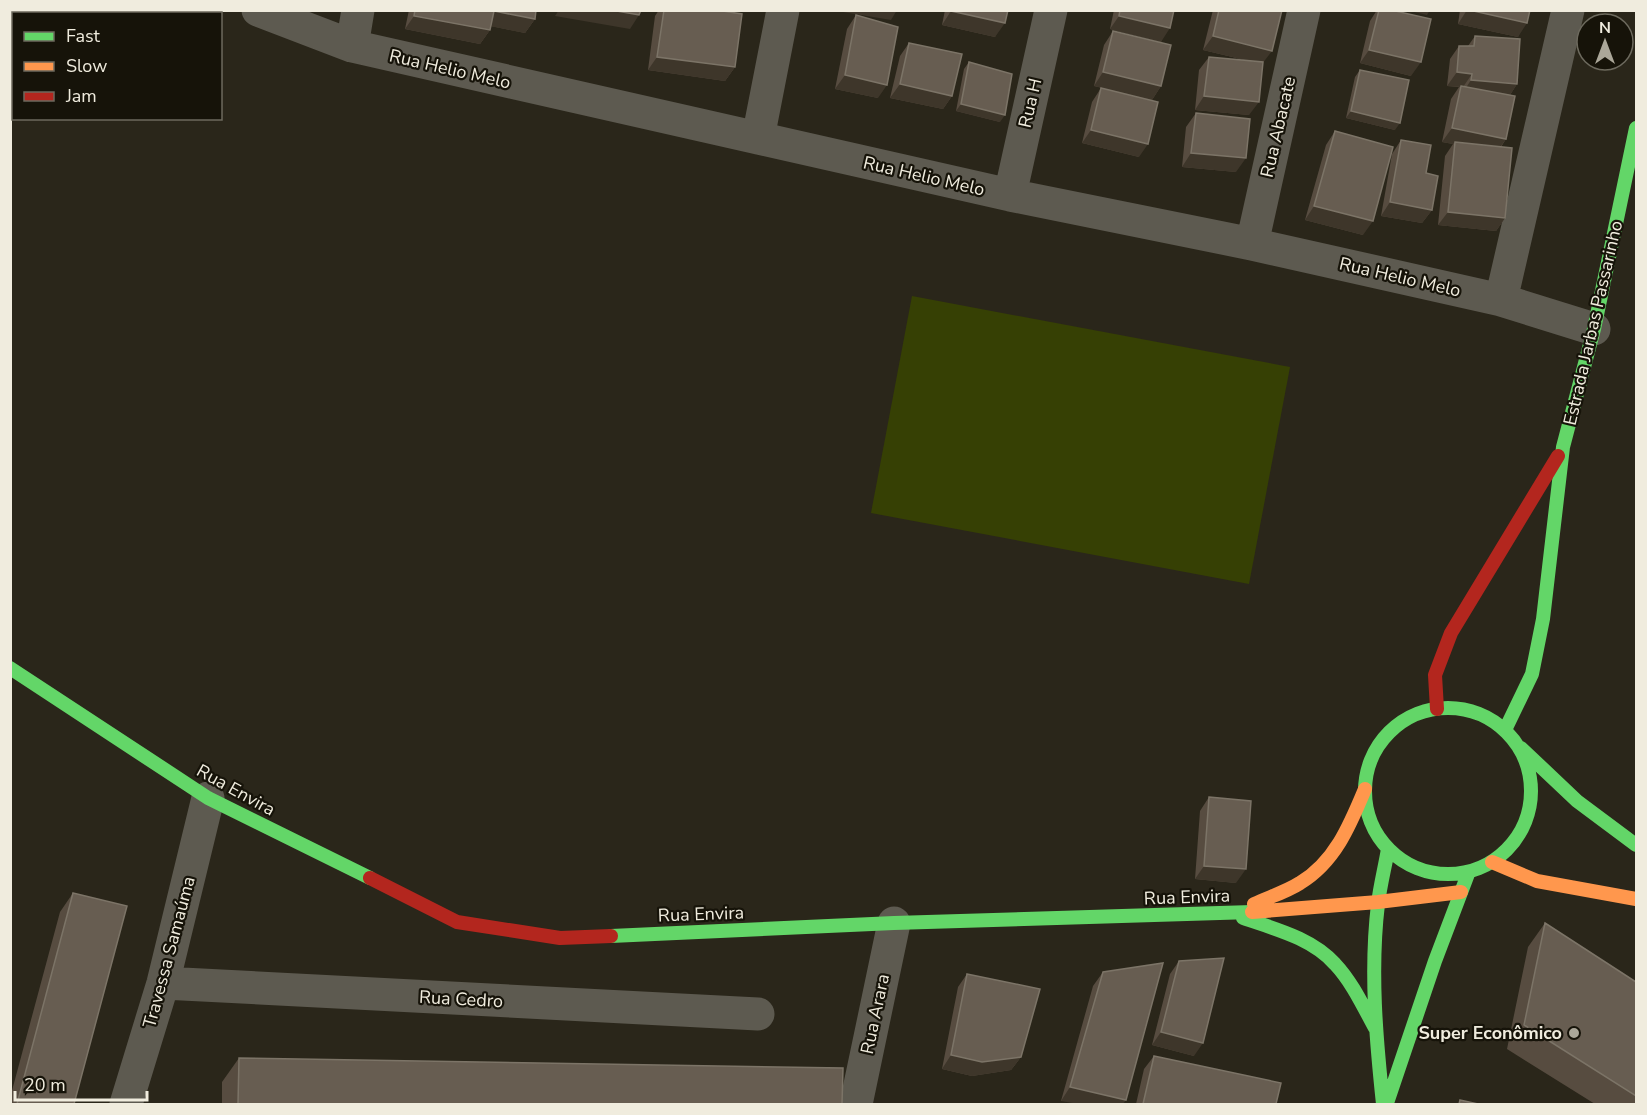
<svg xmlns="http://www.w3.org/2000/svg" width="1647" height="1115" font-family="'Nunito Sans',sans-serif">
	<rect width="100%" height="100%" fill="#2a261a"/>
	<!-- green -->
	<path fill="#364004" d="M912,296l378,71 -41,217 -378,-71z"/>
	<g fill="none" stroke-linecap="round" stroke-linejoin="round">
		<!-- street -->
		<path stroke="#5d5a50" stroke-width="33" d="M258,10l94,36 658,149 242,49 249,56 93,29
			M352,46l6,-36
			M758,138l25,-128
			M1010,195l41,-185
			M1252,244l52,-234
			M1501,300l67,-290
			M163,983l595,31
			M126,1104l37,-121 45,-185
			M856,1104l38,-181"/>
		<!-- fast -->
		<path stroke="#63d668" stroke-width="14" d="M10,668l198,130 162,80
			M1365 791a83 83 0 1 1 166 0a83 83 0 1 1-166 0Z
			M1505,730l27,-56 11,-55 20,-172 31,-118 42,-201
			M1521,748l56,53 59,44
			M1243,918c32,11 69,20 92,46 17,18 28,42 40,64
			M611,936l283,-13 358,-11
			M1387,1103l48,-142 33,-87
			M1383,1104c-7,-66 -13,-134 -5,-200 2,-18 7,-37 10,-55"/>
		<!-- slow -->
		<path stroke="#ff974d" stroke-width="14" d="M1492,862l45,19 99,18
			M1254,904c15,-7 32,-12 46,-21 35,-21 50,-58 65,-94
			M1252,912l126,-10 83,-10"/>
		<!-- jam -->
		<path stroke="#b3261e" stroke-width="14" d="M1437,709l-2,-34 16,-42 107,-177
			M370,878l87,44 103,16 51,-2"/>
	</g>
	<!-- wall -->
	<path fill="#574c40" d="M409,10h127l-1,9 -10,14 -34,-7 -1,4 -10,14 -75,-15z
		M659,10h57l19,57 -10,14 -77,-11 7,-54z
		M945,10h63l-13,27 -53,-12z
		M1114,10h60l-13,32 -51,-13z
		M1213,10h69l-20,54 -13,51 -54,-5 4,-40 10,-13 40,4 -46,-11z
		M1377,10h14l20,66 -51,-13 10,-42z
		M1460,10h70l-12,27 -60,-13z
		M856,15l22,83 -43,-9 12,-60z
		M1113,31l48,55 -9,14 -58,-14 10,-41z
		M1475,36l42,48 -7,11 -4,44 -5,8 4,71 -9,13 -58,-6 7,-69 8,-12 -11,-2 9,-43 8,-12 -12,-1 3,-27 9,-13h9z
		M909,43l43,53 -9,13 -53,-11 10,-42z
		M969,62l31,60 -44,-11 8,-42z
		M1360,70l35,60 -49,-12 9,-41z
		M1101,88l38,69 -57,-14 10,-41z
		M1196,113l40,59 -54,-5 4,-40z
		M1335,131l28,104 -58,-15 21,-75z
		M1401,140l25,33 6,37 -10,13 -41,-7 11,-62z
		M1209,797l27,86 -41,-4 5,-68z
		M73,893l1,211h-64v-6l50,-186z
		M1545,923l91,59v122h-41l-88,-55 21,-102z
		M1179,961l15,95 -42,-11 18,-71z
		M1103,972l23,128 -65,1 32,-115z
		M967,974l54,83 -10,13 -39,6 -30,-7 16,-82z
		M1154,1056l122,48h-140l8,-35z
		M239,1058l603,46h-620v-22z"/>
	<!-- shaded-wall -->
	<path fill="#3e362a" d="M559,10h52l28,5 -9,14 -75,-13z
		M844,10h53l-6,10 -48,-8z
		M1406,10h24l-3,5z
		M1467,10h2l58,13 -9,14 -60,-13z
		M494,11l41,8 -10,14 -41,-8z
		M951,11l54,12 -10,14 -53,-12z
		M414,16l76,14 -10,14 -75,-15z
		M1119,16l51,12 -9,14 -51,-13z
		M1213,36l59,15 -10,13 -59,-14z
		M1369,50l52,12 -10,14 -51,-13z
		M657,57l78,10 -10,14 -77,-11z
		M1103,72l58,14 -9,14 -58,-14z
		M1457,72l15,2 -9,13 -16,-1z
		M845,75l42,10 -9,13 -43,-9z
		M1471,80l46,4 -9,14 -46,-4z
		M900,84l52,12 -9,13 -53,-11z
		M1204,96l55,6 -10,13 -54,-5z
		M961,104l44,11 -5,7 -44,-11z
		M1351,111l49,12 -5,7 -49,-12z
		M1452,128l54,11 -10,14 -41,-11 -2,2 -11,-2z
		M1091,130l57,14 -9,13 -57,-14z
		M1191,153l55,5 -10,14 -54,-5z
		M1390,202l42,8 -10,13 -41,-7z
		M1314,206l59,15 -10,14 -58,-15z
		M1448,212l57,6 -9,13 -58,-6z
		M1204,866l42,3 -10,14 -41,-4z
		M1161,1032l42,11 -9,13 -42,-11z
		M951,1055l70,2 -10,13 -39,6 -30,-7z
		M1070,1087l56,13 -3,4h-45l-17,-3z"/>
	<!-- building -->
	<path fill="#675d51" stroke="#7c7467" stroke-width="1.5" d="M415,10h121l-1,9 -41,-8 -4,19 -76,-14z
		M611,10h30l-2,5z
		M664,10h52l26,4 -7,53 -78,-10z
		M952,10h56l-3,13 -54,-12z
		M1120,10h54l-4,18 -51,-12z
		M1219,10h63l-10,41 -59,-15z
		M1379,10h12l40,9 -10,43 -52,-12z
		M1469,10h61l-3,13z
		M856,15l42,12 -11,58 -42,-10z
		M1113,31l58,14 -10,41 -58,-14z
		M1475,36l45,3 -3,45 -46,-4 1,-6 -15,-2 2,-26h15z
		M909,43l53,11 -10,42 -52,-12z
		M1209,57l54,5 -4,40 -55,-6z
		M969,62l43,12 -7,41 -44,-11z
		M1360,70l49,10 -9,43 -49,-12z
		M1461,86l54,10 -9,43 -54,-11z
		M1101,88l57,14 -10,42 -57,-14z
		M1196,113l54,6 -4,39 -55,-5z
		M1335,131l58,16 -20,74 -59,-15z
		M1401,140l30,5 -5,28 12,3 -6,34 -42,-8z
		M1455,142l57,6 -7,70 -57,-6z
		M1209,797l42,4 -5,68 -42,-3z
		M73,893l54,13 -53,198h-57z
		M1545,923l91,59v114l-112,-71z
		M1224,958l-21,85 -42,-11 18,-71z
		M1163,963l-37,137 -56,-13 33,-115z
		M967,974l73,15 -19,68 -39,5 -31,-7z
		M1154,1056l127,27 -5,21h-133z
		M239,1058l604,10 -1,36h-604z
		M1460,1100l18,4h-19z"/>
	<!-- markers -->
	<circle fill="#aba799" stroke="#161309" stroke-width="2" cx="1574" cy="1033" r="6"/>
	<g text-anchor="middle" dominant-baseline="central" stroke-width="4.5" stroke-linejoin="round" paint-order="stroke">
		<!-- street labels -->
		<g font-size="18" fill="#f0ecde" stroke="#161309">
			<text transform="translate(450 69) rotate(13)">Rua Helio Melo</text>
			<text transform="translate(1030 103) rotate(-77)">Rua H</text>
			<text transform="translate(1278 127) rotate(-77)">Rua Abacate</text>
			<text transform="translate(924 176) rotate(13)">Rua Helio Melo</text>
			<text transform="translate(1400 277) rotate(13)">Rua Helio Melo</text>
			<text transform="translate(1593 323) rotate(-77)">Estrada Jarbas Passarinho</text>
			<text transform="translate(236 790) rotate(29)">Rua Envira</text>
			<text transform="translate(1187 897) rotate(-2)">Rua Envira</text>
			<text transform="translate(701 914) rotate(-2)">Rua Envira</text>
			<text transform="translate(169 952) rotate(-75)">Travessa Samaúma</text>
			<text transform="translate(461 999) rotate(3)">Rua Cedro</text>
			<text transform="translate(875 1014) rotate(-78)">Rua Arara</text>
		</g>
		<!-- poi labels -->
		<g font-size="18" font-weight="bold" fill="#f0ecde" stroke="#161309" text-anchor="end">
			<text x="1562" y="1033">Super Econômico</text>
		</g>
	</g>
	<!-- border -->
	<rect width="1647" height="1115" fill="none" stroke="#f0ecde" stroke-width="24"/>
	<!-- legend -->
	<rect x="12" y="12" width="210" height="108" fill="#161309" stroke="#6d6a5e" stroke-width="1.5"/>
	<rect x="24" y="32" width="30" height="9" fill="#63d668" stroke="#6d6a5e" stroke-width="1.5"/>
	<text x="66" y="42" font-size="18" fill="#f0ecde">Fast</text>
	<rect x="24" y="62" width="30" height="9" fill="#ff974d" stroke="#6d6a5e" stroke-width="1.5"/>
	<text x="66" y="72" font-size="18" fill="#f0ecde">Slow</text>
	<rect x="24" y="92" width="30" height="9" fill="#b3261e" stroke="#6d6a5e" stroke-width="1.5"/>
	<text x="66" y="102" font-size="18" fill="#f0ecde">Jam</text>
	<!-- north arrow -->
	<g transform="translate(1605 42)"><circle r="28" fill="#161309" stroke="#6d6a5e" stroke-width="1.5"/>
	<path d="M0-4.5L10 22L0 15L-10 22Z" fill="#aba799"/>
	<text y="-9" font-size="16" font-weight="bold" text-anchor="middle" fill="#f0ecde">N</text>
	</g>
	<!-- scale -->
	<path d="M15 1091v9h132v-9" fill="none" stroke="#f0ecde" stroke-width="3"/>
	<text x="24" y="1091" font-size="18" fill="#f0ecde" stroke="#161309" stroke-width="4.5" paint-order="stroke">20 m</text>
</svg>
